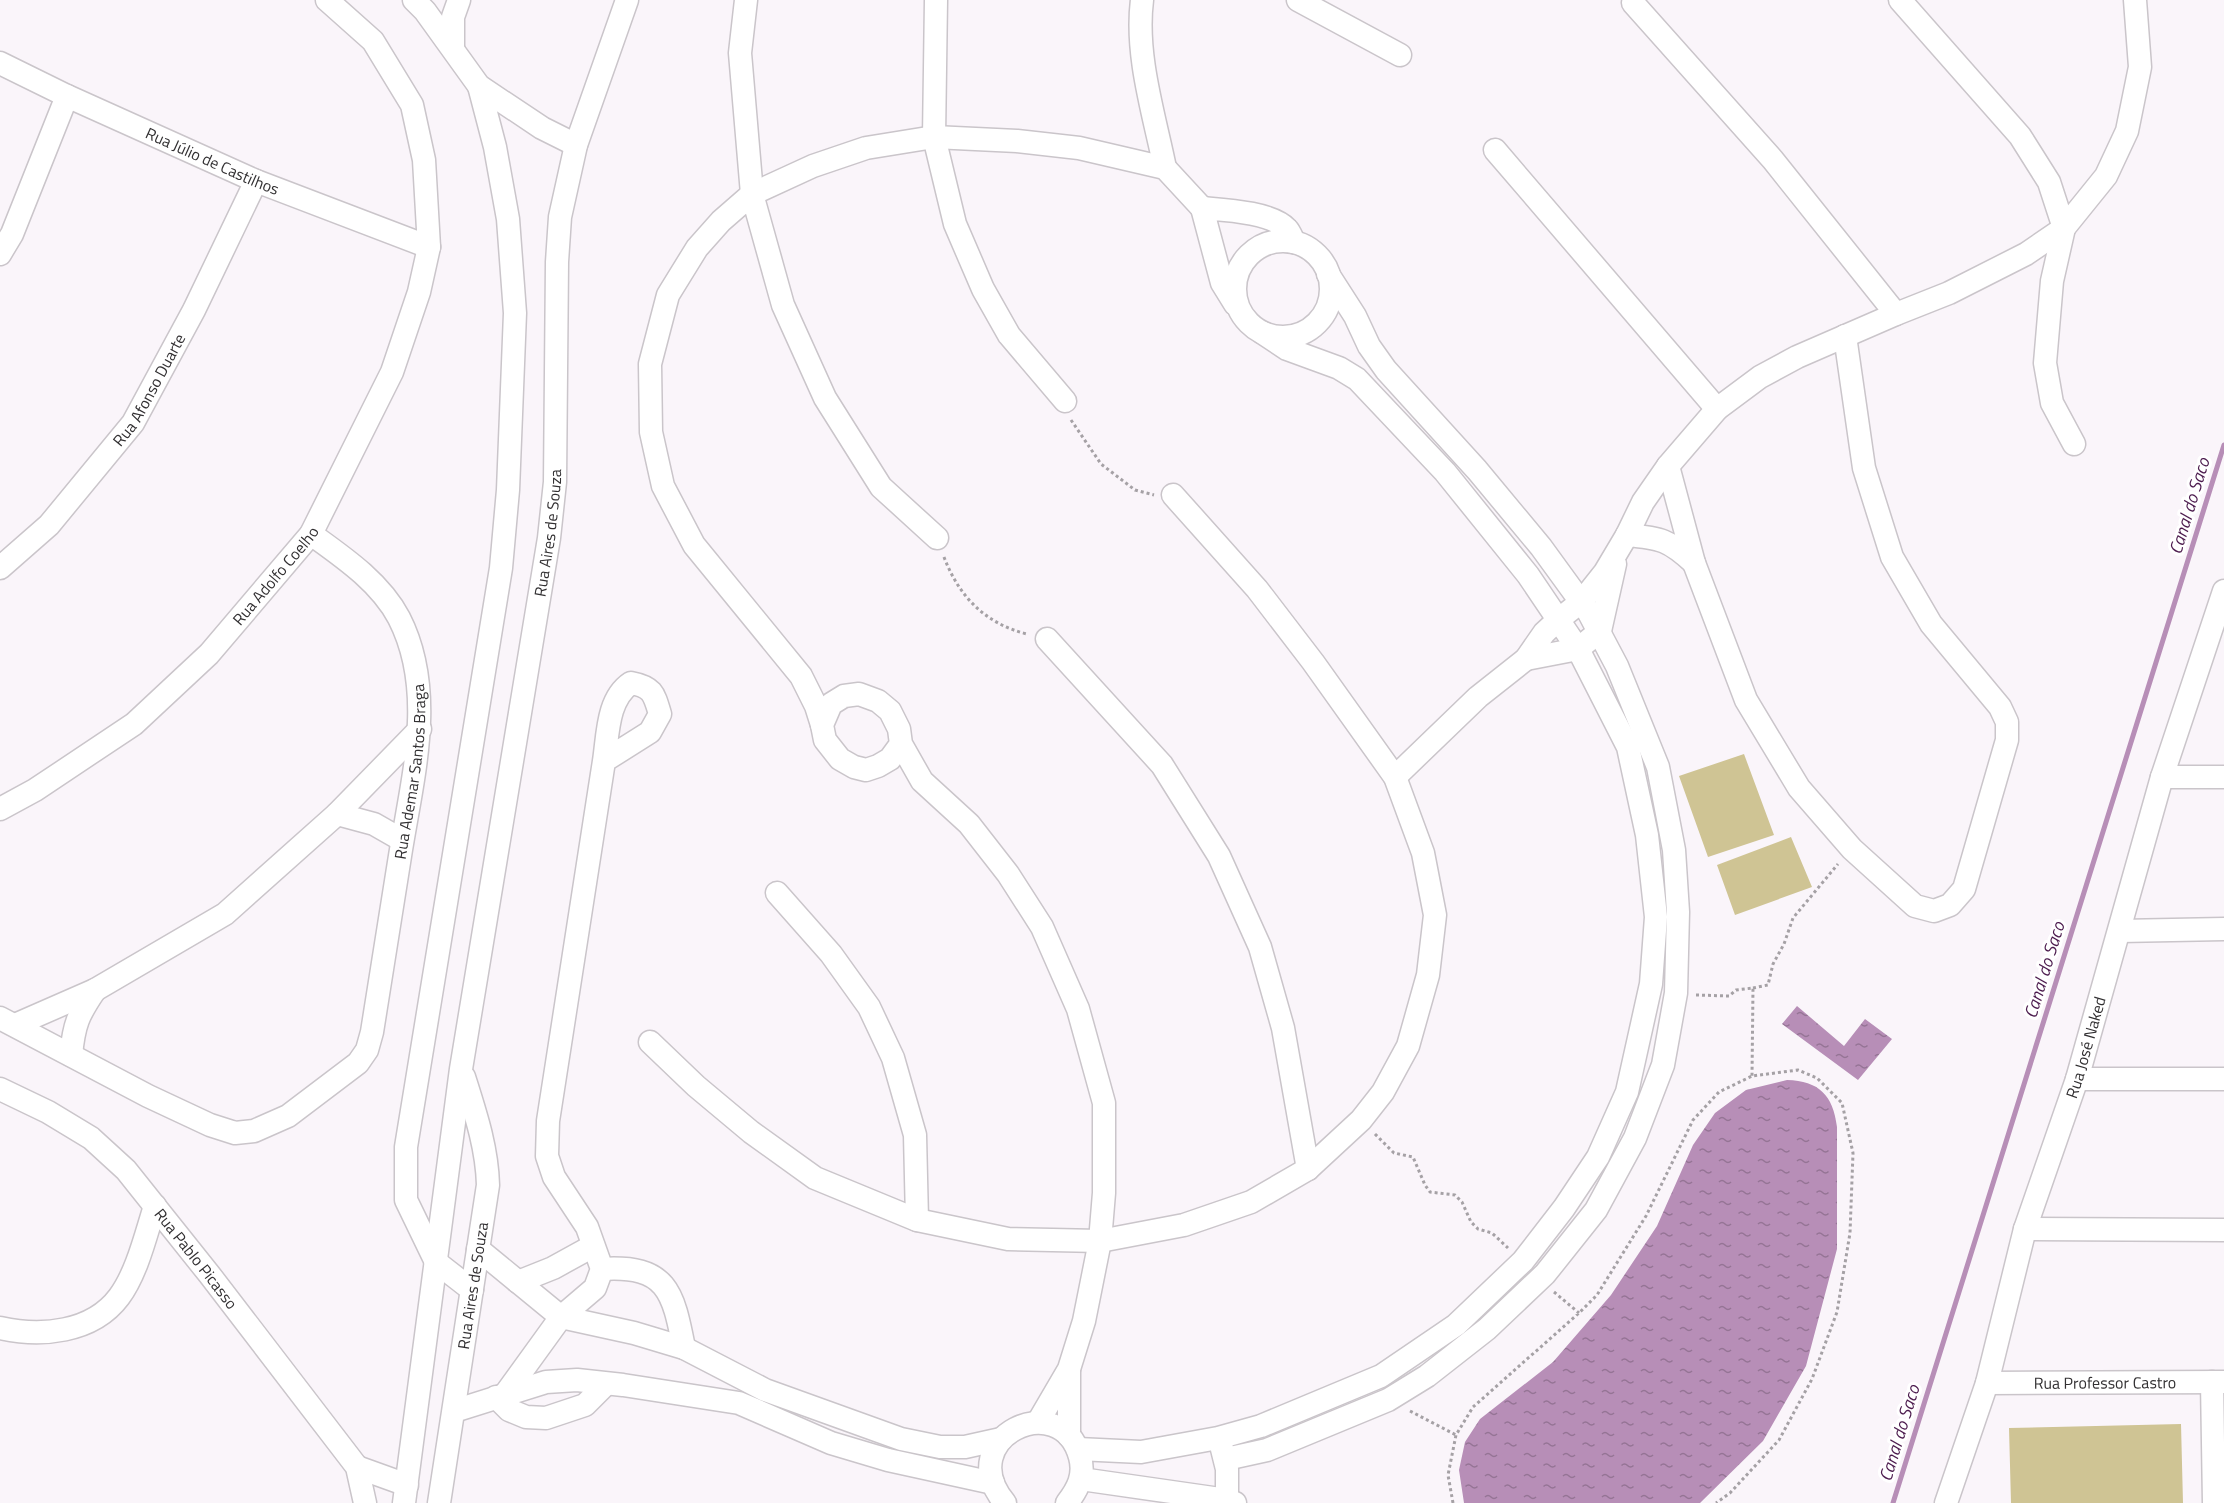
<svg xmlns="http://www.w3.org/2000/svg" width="2224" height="1503" font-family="'Titillium Web',sans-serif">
	<defs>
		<pattern id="water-ripples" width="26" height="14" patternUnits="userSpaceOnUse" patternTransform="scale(1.5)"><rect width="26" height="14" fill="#b78eb7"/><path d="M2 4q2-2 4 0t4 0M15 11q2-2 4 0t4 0" fill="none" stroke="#957495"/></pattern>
	</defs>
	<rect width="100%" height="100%" fill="#faf5fa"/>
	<!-- park -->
	<path fill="#cfc494" d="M1744,754l30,81 -66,22 -29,-81z
		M1791,837l21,50 -77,28 -18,-50z
		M2181,1424l2,79h-172l-2,-75z"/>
	<!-- water -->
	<path fill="url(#water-ripples)" d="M1797,1006l47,40 21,-27 27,20 -34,41 -76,-56z
		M1787,1080c32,1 46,15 50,47v122l-31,117 -43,75 -63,62h-236l-5,-33 6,-28 15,-23 73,-57 58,-67 46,-69 36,-81 22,-32 31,-23z"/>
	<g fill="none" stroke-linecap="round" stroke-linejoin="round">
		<!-- stream -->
		<path stroke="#b78eb7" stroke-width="5" d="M1893,1503l331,-1058"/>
		<!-- minor casing -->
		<g stroke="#cac5ca" stroke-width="25">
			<g id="minor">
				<path d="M414,0l11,11 54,75 63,42 34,17"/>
				<path d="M746,0l-6,53 12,141 31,111 42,93 56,89 56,51"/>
				<path d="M936,0l-2,137 21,87 28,65 26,46 56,66"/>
				<path d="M1142,0c-7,55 12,114 23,168"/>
				<path d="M1298,0l102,55"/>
				<path d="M1900,0l120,136 29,46 15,46 -12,53 -7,82 7,40 22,41"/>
				<path d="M1633,3l140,157 123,154"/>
				<path d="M453,48v-31l6,-17"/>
				<path id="s1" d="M0,63l67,33 189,85 173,66"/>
				<path d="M1495,150l222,259"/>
				<circle cx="1283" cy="289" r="48"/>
				<path d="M0,254l12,-20 55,-138"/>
				<path d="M1235,304l-13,-21 -20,-75c22,2 69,4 85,21 3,3 5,9 7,13"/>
				<path d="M1668,466l26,97 52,137 53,88 53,61 63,57 19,5 16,-6 14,-16 43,-149v-18l-7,-15 -69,-83 -39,-67 -28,-89 -19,-132"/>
				<path d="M1627,535c34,3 42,5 67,28"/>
				<path id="s2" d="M0,568l49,-43 84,-102 61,-113 62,-129"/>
				<path d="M1047,639l115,126 57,91 41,91 23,81 25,141"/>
				<path d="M1526,659l52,-10 22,-18 15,-67"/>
				<path d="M822,725l-6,-19 -15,-30 -107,-131 -31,-59 -12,-54 -1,-68 18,-69 29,-47 24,-27 31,-27 61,-28 53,-18 68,-11 83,4 62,7 86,20 37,40"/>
				<path d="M901,744l-11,15 -12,7 -12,4 -12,-3 -14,-8 -15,-19 -3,-15 9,-21 13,-8 15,-2 19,7 12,10 9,18 2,15 21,37 47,43 39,50 34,53 36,82 26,94v90l-4,48 -16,80 -15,48 -31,53"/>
				<path d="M1395,777l83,-80 48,-38 18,-26 14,-13 24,-19 23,-29 22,-37 16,-33 25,-36 49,-57 43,-32 37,-20 99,-43 53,-21 77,-39 38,-26 42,-52 21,-45 13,-64 -5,-67"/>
				<path d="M2162,777h62"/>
				<path id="s3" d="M0,809l35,-19 99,-66 75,-70 102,-120 81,-162 27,-80 10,-45 -5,-87 -12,-55 -39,-64 -46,-41"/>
				<path d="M337,814l37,10 28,16"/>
				<path d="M777,893l54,61 38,53 24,51 22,77 2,85"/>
				<path d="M2120,931l104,-2"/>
				<path id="s4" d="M0,1018l148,78 62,29 25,8 19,-2 34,-15 70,-53 9,-13 5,-18c9,-59 19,-117 28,-176 12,-77 37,-164 -1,-238 -19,-36 -56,-61 -88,-84"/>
				<path d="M15,1025l80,-35 130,-76 112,-100 83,-85"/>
				<path d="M650,1042l46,44 55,46 64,46 102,42 91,19 92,2 84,-16 67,-23 57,-33 53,-49 22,-28 25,-46 20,-71 7,-60 -12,-62 -28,-76 -82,-115 -56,-73 -84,-94"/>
				<path d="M71,1055c3,-31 7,-40 24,-65"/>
				<path d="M2077,1079h147"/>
				<path id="s5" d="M0,1089l48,23 43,26 35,32 83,104 148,193 8,36"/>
				<path d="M2025,1229l199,1"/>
				<path d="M478,1249l83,68 73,16 50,15 81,42 136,49 39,8h25l36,-8"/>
				<path d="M602,1269c65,-4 71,22 82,79"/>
				<path d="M518,1282l35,-14 40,-22"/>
				<path d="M472,1290l-36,-28 -30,-62v-53l95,-579 7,-78 7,-177 -7,-94 -13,-72 -16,-61"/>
				<path d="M0,1328c41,9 92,5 119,-31 18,-24 27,-63 36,-91"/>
				<path d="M1069,1372v64"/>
				<path d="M2212,1382l2,121"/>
				<path id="s6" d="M1987,1383l237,-1"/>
				<path d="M506,1393l55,-76 34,-29 7,-19 -15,-42 -33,-50 -7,-21 1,-35 56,-360c4,-26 3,-62 27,-78 22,4 23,11 29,31l-10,18 -46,29"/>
				<path d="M496,1397l13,13 17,7 20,1 39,-13 21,-21"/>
				<path d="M454,1411l92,-29 31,-2 46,5 116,18 92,40 57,17 105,23"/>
				<path d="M1221,1445l6,24v31"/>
				<path d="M1078,1449l63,3 77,-14 43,-12 120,-50 75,-51 67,-64 41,-53 34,-51 29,-65 24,-108 5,-67 -9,-82 -19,-88 -50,-98 -50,-74 -83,-103 -88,-93 -18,-11 -52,-19 -24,-16"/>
				<path d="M1226,1459l41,-9 121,-50 39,-24 60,-47 58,-55 51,-64 39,-72 28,-73 13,-72 2,-81 -4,-62 -16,-83 -41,-101 -28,-53 -48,-66 -64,-77 -91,-100 -17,-24 -14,-30 -27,-42"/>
				<path d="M357,1467l50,18"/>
				<path d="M1081,1479l146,21 8,3"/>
				<path id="s7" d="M404,1503l57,-434 88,-531 6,-56 2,-220 3,-45 16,-72 51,-145"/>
				<path id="s8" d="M439,1503l49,-318c-1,-38 -13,-73 -24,-108"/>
				<path d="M1005,1503c-54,-65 56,-117 75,-46 5,18 -2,32 -13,46"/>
				<path id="s9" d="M1946,1503l41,-120 38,-154 52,-150 85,-302 62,-186"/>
			</g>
		</g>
		<!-- path -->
		<path stroke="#a5a1a5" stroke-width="3" stroke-dasharray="3 3" stroke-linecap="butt" d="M1071,420l30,44 34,26 19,5
			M944,557c15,40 42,67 83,77
			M1753,988l15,-3 5,-21 11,-20 9,-26 45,-54
			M1696,995l33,1 7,-6 17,-2 -1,88
			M1375,1134l19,19 19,4 12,28 5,7 25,3 7,7 9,20 7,7 14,4 16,15
			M1554,1292l25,21
			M1410,1411l46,24
			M1453,1503l-5,-28 8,-40 17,-28 106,-94 18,-18 49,-79 47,-96 26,-28 33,-16 46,-6 19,8 25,25 11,50 -3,80 -13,79 -25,67 -33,61 -49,53 -14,10"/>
		<!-- minor -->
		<use href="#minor" stroke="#fff" stroke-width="22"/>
	</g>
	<g text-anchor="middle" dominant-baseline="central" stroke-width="6" stroke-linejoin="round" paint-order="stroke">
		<!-- street labels -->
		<g font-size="16" fill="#323032" stroke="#fff">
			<text stroke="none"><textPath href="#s1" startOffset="234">Rua Júlio de Castilhos</textPath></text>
			<text stroke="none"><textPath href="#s2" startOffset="234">Rua Afonso Duarte</textPath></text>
			<text stroke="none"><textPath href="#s7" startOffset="981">Rua Aires de Souza</textPath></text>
			<text stroke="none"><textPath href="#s3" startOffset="364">Rua Adolfo Coelho</textPath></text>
			<text stroke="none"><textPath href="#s4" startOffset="704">Rua Ademar Santos Braga</textPath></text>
			<text stroke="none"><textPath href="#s9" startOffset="477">Rua José Naked</textPath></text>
			<text stroke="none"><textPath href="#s5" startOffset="264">Rua Pablo Picasso</textPath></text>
			<text stroke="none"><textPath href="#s8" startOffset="220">Rua Aires de Souza</textPath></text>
			<text stroke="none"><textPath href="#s6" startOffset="118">Rua Professor Castro</textPath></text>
		</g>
		<!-- water labels -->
		<g font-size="18" font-style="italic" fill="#4b1a4d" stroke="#fff">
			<text transform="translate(2189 506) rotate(-73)">Canal do Saco</text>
			<text transform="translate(2044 970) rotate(-73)">Canal do Saco</text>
			<text transform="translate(1899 1433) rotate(-73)">Canal do Saco</text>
		</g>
	</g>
</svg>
